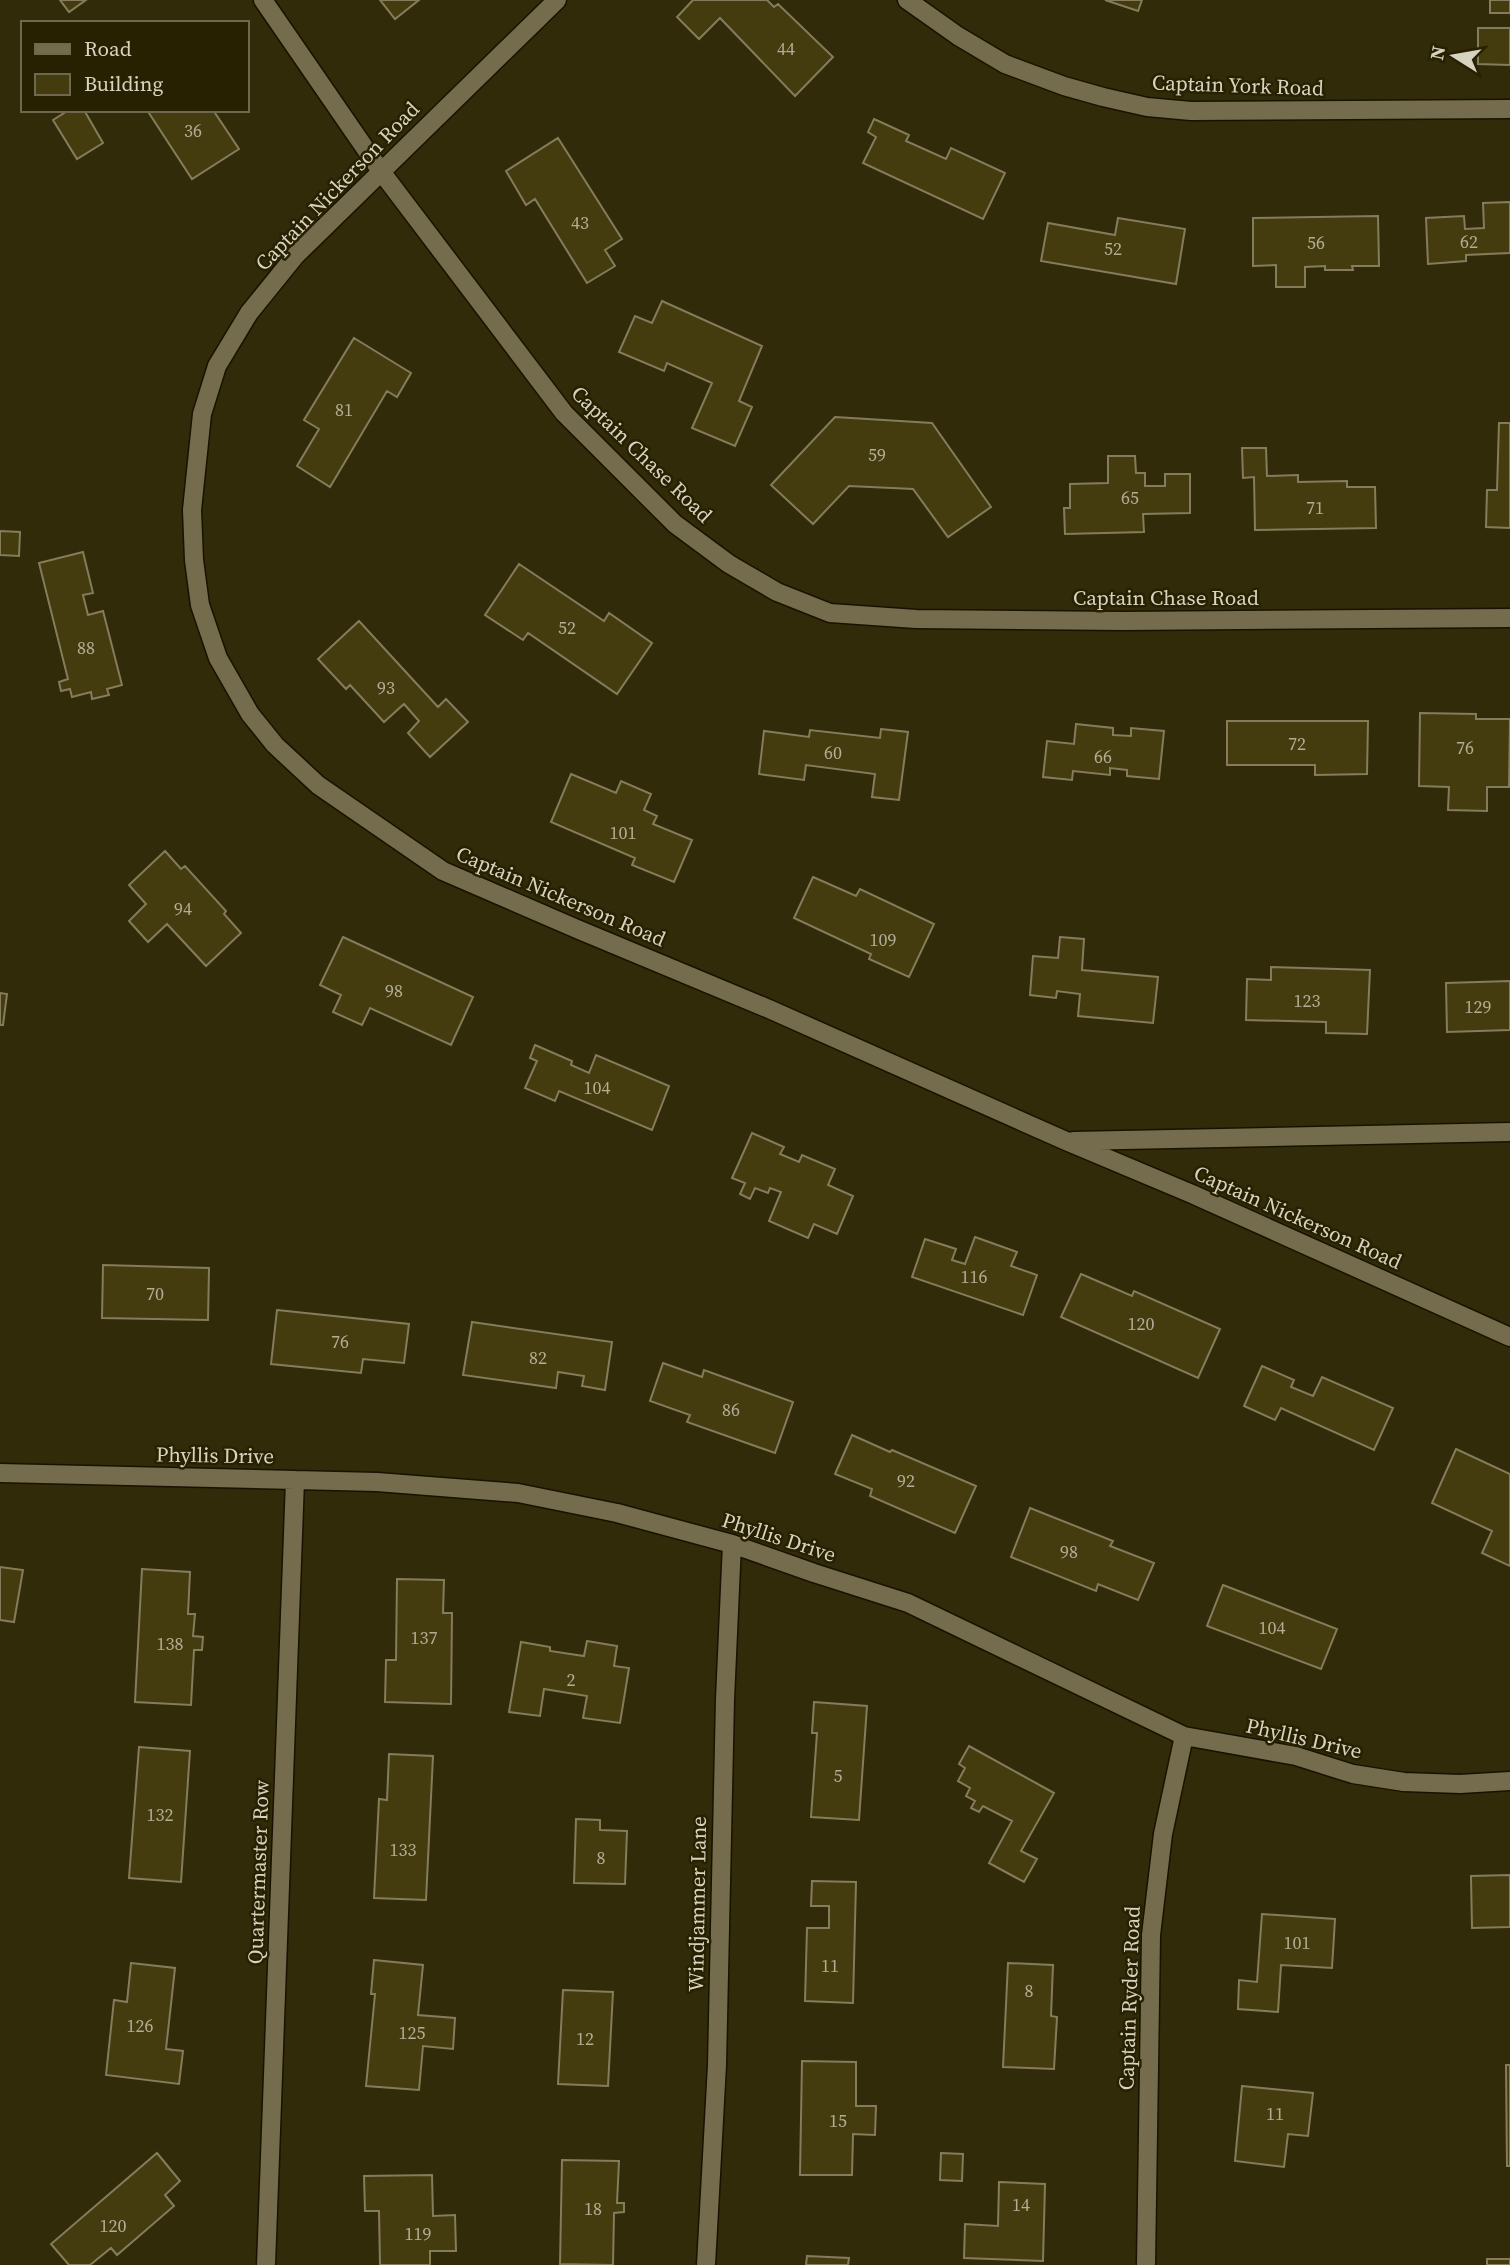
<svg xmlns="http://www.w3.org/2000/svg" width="1510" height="2265" font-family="'Source Serif 4',serif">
	<rect width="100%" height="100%" fill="#312b0a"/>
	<!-- building -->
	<path fill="#443b0e" stroke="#847c5b" stroke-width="2" d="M60,0h26l-17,12z
		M380,0h39l-24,19z
		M693,0h74l7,7 4,-3 55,53 -38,39 -75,-78 -21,21 -22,-22z
		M1105,0h37l-4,11z
		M1490,0h20v13h-20z
		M1478,28h32v37l-32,-1z
		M69,110h15l19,33 -26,16 -24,-39z
		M147,110h66l26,39 -47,30z
		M874,119l35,16 -3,6 40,18 5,-11 54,25 -22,46 -120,-56 13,-26 -8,-5z
		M558,138l64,101 -17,11 10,16 -28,17 -52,-84 -9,6 -20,-34z
		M1510,202v51l-44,2v6l-38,3 -2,-46 38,-2 1,13 19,-1 -1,-25z
		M1378,216l1,50h-27l1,4h-28v-4l-20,1v20h-29v-22l-23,1v-48z
		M1118,218l67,11 -9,55 -135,-23 7,-38 67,12z
		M662,301l100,45 -23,55 13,6 -17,39 -43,-18 20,-45 -45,-20 -3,8 -45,-19 16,-36 17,7z
		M354,338l57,35 -14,24 -10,-6 -57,96 -33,-21 22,-37 -15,-9z
		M835,417l97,6 59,84 -43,30 -35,-48 -64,-3 -36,38 -42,-39z
		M1499,423h11v105l-24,-1 1,-37h10z
		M1242,448h24l1,28 31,-1v7l49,-1v6h28l1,41 -121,2 -1,-53 -11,1z
		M1108,456h27l1,17h9v13h20v-12h25v39l-47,1 1,18 -79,2 -1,-26h6v-24l38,-1z
		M0,531l20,1 -1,24 -19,-1z
		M83,552l10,41 -10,2 5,20 15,-4 19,74 -15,4 2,6 -17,4 -1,-7 -19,5 -2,-8 -9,2 -2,-9 9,-3 -29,-116z
		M519,564l85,57 5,-8 43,30 -35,51 -89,-61 -5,7 -38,-25z
		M359,621l79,86 8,-8 22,23 -38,35 -22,-24 11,-12 -15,-17 -20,18 -34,-37 -4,4 -28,-30z
		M1420,713l56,1v5h34l-1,68h-22v24l-39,-1 1,-23 -30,-1z
		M1227,721h141l-1,53 -52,1v-10h-88z
		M1076,724l37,4v7l18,1v-8l33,3 -5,48 -32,-3v-6l-17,-2v7l-37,-4 -1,9 -29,-3 4,-36 27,3z
		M881,729l27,3 -9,68 -27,-3 3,-23 -69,-9 -2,15 -45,-6 5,-43 45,6 1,-7 70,8z
		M571,774l45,19 5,-12 30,13 -7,16 13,6 -4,8 39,16 -18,42 -42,-17 3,-7 -84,-36z
		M165,851l16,18 4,-3 41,45 -2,3 17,19 -35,33 -39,-42 -19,18 -19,-21 17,-17 -17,-19z
		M813,877l43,19 4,-7 74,35 -25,53 -40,-18 2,-5 -77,-36z
		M343,937l130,60 -22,48 -81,-37 -8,17 -29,-13 8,-17 -21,-10z
		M1060,937l24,2 -2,31 76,7 -5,46 -75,-7 2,-22 -23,-3 -1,7 -26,-3 3,-39 25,2z
		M1271,967l99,3 -3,64 -41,-1v-11l-80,-2 1,-41 24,1z
		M1510,981v49l-63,2 -1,-49z
		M0,993l7,1 -4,31h-3z
		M535,1045l37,16 -1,4 18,8 7,-18 73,31 -17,44 -93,-39 -4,10 -30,-13 12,-27 -7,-3z
		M752,1133l32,14 -4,7 19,8 3,-7 33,14 -7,16 25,11 -16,38 -23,-10 -6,14 -39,-17 12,-29 -11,-4 -2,5 -13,-5 -5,11 -10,-5 5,-11 -13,-5z
		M975,1237l42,15 -6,14 26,9 -14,40 -111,-38 13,-38 31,10 -4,11 13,4z
		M103,1265l106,3 -1,52 -106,-2z
		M1081,1274l51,22 2,-5 86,38 -22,49 -137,-61z
		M277,1310l132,14 -5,39 -41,-4 -2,14 -90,-9z
		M472,1322l140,20 -7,48 -23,-4 2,-10 -26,-4 -2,16 -93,-13z
		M663,1363l39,14 2,-7 89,32 -18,51 -88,-31 3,-7 -40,-14z
		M1262,1366l32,14 -3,7 22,9 9,-19 71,31 -19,42 -93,-42 -6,12 -31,-14z
		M852,1435l38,17 2,-2 84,36 -21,47 -85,-37 2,-7 -37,-15z
		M1456,1449l54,25v92l-28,-13 10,-22 -60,-28z
		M1030,1508l83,33 -3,5 44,17 -16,37 -40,-16 -2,7 -85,-34z
		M0,1567l23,3 -9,52 -14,-2z
		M142,1569l48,3 -2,42h7l-2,22 10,1 -1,13h-8l-3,55 -56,-3z
		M397,1579l47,1 -1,33h9l-1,91 -66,-2 1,-42h10z
		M1223,1585l114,44 -16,40 -114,-43z
		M587,1641l30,5 -3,20 15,2 -9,55 -37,-5 4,-22 -43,-7 -4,27 -31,-4 12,-70 29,5v4l34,5z
		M814,1702l53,4 -8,114 -48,-3 6,-84h-5z
		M969,1746l85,47 -33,58 16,8 -13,23 -35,-19 23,-42 -29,-15 -4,6 -8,-4 4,-7 -9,-5 4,-8 -12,-7 7,-13 -6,-4z
		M139,1747l51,4 -9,131 -52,-4z
		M389,1754l44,2 -7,144 -52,-2 5,-99 8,1z
		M576,1819l24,1v10l27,1 -2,53 -51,-1z
		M1510,1875v52l-38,1 -1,-52z
		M812,1881l44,1 -3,121 -48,-2 2,-73h22v-22h-18z
		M1262,1914l73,5 -3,49 -51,-3 -3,47 -40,-3 1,-29 18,2z
		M374,1960l49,5 -5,50 37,3 -2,31 -30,-3 -4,44 -53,-4 9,-92h-4z
		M131,1963l44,5 -9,81 17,2 -4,33 -73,-9 8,-75 13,2z
		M1008,1963l45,2 -2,51 6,1 -3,52 -51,-2z
		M563,1990l50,2 -5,94 -50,-2z
		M802,2061l54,1v44h20l-1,29 -22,-1 -1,41h-52z
		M1506,2065h4v101h-3z
		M1242,2086l71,7 -5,43 -20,-2 -4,33 -49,-6z
		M157,2153l23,28 -15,14 9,11 -57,49 -6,-7 -21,17h-21l-18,-21z
		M941,2153l22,1 -1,27 -22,-1z
		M562,2160l57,1 -2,42h7v9l-10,1 -1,52 -53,-1z
		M432,2175l1,41 22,-1 1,36h-26v14h-50l-1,-54h-14l-1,-35z
		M999,2182l46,2 -2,77 -79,-3 1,-34 33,2z
		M807,2256l42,2 -1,7h-42z
		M1487,2259h23v6h-23z"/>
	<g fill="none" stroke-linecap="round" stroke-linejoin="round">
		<!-- minor casing -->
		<g stroke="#181300" stroke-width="21">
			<path id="minor" d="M263,0l117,170 184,243 111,111 54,40 48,28 53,21 86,6 207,2 387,-3
				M557,0l-262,256 -46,57 -32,53 -15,48 -10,96 2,50 6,45 18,53 32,56 25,31 43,40 125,86 134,58 192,80 297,132 126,53 318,143
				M907,0l51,36 47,28 59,22 39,11 44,10 44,4 319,-2
				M1073,1141l437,-9
				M0,1473l377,9 141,11 99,20 115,31 82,29 94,30 276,133 112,20 57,18 51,8 56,2 50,-3
				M266,2265l29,-785
				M706,2265l11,-200 8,-366 7,-155
				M1146,2265l5,-330 12,-101 21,-98"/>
		</g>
		<!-- minor -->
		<use href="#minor" stroke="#746c4c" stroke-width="18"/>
	</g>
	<g text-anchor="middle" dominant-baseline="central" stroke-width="5" stroke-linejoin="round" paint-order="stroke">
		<!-- number labels -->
		<g font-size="18" fill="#b2ad94">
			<text x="786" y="48">44</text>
			<text x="193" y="130">36</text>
			<text x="580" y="222">43</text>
			<text x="1469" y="241">62</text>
			<text x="1316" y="242">56</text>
			<text x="1113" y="248">52</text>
			<text x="344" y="409">81</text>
			<text x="877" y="454">59</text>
			<text x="1130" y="497">65</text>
			<text x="1315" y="507">71</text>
			<text x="567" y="627">52</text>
			<text x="86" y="647">88</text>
			<text x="386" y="687">93</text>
			<text x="1297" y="743">72</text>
			<text x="1465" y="747">76</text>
			<text x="833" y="752">60</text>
			<text x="1103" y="756">66</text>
			<text x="623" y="832">101</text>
			<text x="183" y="908">94</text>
			<text x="883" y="939">109</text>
			<text x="394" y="990">98</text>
			<text x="1307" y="1000">123</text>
			<text x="1478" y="1006">129</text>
			<text x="597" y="1087">104</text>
			<text x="974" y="1276">116</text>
			<text x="155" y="1293">70</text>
			<text x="1141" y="1323">120</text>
			<text x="340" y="1341">76</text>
			<text x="538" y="1357">82</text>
			<text x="731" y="1409">86</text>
			<text x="906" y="1480">92</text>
			<text x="1069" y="1551">98</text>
			<text x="1272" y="1627">104</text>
			<text x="424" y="1637">137</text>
			<text x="170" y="1643">138</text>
			<text x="571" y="1679">2</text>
			<text x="838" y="1775">5</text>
			<text x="160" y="1814">132</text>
			<text x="403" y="1849">133</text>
			<text x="601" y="1857">8</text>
			<text x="1297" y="1942">101</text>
			<text x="830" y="1965">11</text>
			<text x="1029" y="1990">8</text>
			<text x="140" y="2025">126</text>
			<text x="412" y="2032">125</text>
			<text x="585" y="2038">12</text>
			<text x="1275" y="2113">11</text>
			<text x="838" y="2120">15</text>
			<text x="1021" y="2204">14</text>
			<text x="593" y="2208">18</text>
			<text x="113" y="2225">120</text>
			<text x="418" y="2233">119</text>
		</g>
		<!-- street labels -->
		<g font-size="21" fill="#d7d3c1" stroke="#282101">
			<text transform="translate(1238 85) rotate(2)">Captain York Road</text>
			<text transform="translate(337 186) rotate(-46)">Captain Nickerson Road</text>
			<text transform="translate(642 454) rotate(44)">Captain Chase Road</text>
			<text x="1166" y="597">Captain Chase Road</text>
			<text transform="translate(561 896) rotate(23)">Captain Nickerson Road</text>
			<text transform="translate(1298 1217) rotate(24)">Captain Nickerson Road</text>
			<text transform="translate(215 1455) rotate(1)">Phyllis Drive</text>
			<text transform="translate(779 1537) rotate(18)">Phyllis Drive</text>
			<text transform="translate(1304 1738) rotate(13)">Phyllis Drive</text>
			<text transform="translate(258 1872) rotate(-88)">Quartermaster Row</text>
			<text transform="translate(697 1904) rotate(-89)">Windjammer Lane</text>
			<text transform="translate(1129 1998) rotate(-88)">Captain Ryder Road</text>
		</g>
	</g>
	<!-- legend -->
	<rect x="21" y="21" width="228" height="91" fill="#282101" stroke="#6e684e" stroke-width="2"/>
	<rect x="35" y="44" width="35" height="10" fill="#746c4c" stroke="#6e684e" stroke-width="2"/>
	<text x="84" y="56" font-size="21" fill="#d7d3c1">Road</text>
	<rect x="35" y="74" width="35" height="21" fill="#443b0e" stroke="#6e684e" stroke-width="2"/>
	<text x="84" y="91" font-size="21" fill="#d7d3c1">Building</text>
	<!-- north arrow -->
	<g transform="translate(1454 56) rotate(281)" stroke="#282101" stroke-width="5" paint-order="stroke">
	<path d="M0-5L12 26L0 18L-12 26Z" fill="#d7d3c1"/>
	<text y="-10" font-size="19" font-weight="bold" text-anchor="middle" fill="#d7d3c1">N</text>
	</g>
</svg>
